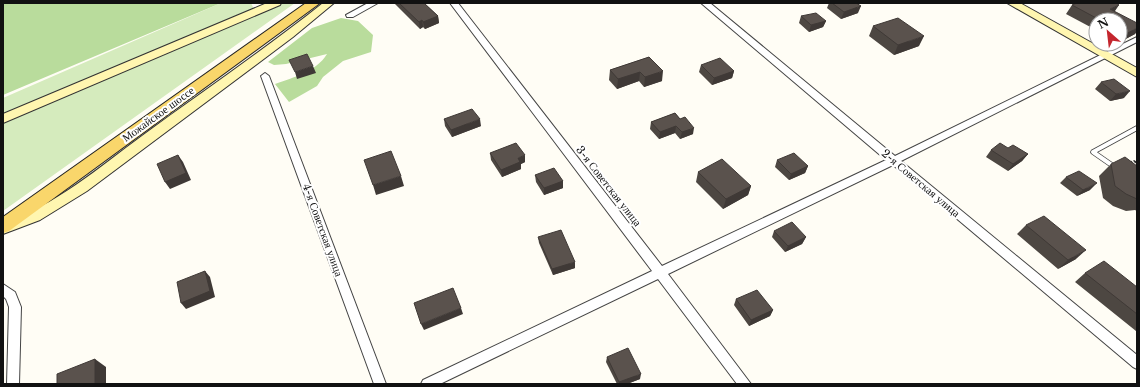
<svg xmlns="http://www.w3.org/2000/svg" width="1140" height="387" font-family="'Libre Baskerville',serif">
	<rect width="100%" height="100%" fill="#fffdf5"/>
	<!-- green -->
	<path fill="#d5ebbd" d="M221,3h30l3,6 -251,106v-17z
		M280,3h15l-292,208v-89z"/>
	<!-- forest -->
	<path fill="#b9dc9c" d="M3,3h218l-218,92z
		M341,18l17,3 15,14 -2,17 -28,9 -20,16 -6,9 -28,16 -14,-18c19,-7 41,-12 52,-30l-41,10 -12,1 -6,-3 44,-34z"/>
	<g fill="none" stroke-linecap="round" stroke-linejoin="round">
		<!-- service casing -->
		<g stroke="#444" stroke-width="5.5">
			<path id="service" d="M1116,168l-23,-16 44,-24"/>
		</g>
		<!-- minor casing -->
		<g stroke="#444" stroke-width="2">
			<path id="minor" d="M368,3h10l-25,14h-6l-1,-2z
				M450,3h8l204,263 224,-106 -185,-157h9l185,153 242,-119v5l-236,119 236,194v14l-4,-2 -240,-202 -225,109 83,110h-14l-79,-105 -218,105h-19l2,-4 229,-109z
				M265,73l4,3 117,308h-12l-113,-308z
				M3,284l12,8 6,15 -2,77h-12l2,-77 -3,-8 -3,-3z"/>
		</g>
		<!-- secondary casing -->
		<g stroke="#333" stroke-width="2">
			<path id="secondary" d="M267,3h14l-1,2 -277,118v-9z
				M323,3h11l-41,34 -206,154 -47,29 -37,14v-12c52,-15 96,-55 139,-86 60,-44 122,-86 181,-133z
				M1007,3h13l117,65v9z"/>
		</g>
		<!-- primary casing -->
		<g stroke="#222" stroke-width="2">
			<path id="primary" d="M306,3h14l-311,228 -6,2v-16z"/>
		</g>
		<!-- path -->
		<path stroke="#333" stroke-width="2" stroke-dasharray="3.5 1.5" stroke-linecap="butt" d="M1129,163l5,-2 3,2"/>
		<!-- service -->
		<use href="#service" stroke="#fff" stroke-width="4"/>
		<!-- minor -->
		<use href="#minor" fill="#fff" fill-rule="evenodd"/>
		<!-- secondary -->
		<use href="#secondary" fill="#fff6b0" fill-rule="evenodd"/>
		<!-- primary -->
		<use href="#primary" fill="#f9d66b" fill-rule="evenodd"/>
	</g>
	<!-- wall -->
	<path fill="#4d4742" d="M394,3h30l14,13 1,7 -14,6 -2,-2 -3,2z
		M829,3h27l2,10 -17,6 -14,-11z
		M1072,5l42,6 21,23 -15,8v-22h-24v10l-30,-16z
		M801,16l25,5 -3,6 -14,5 -10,-9z
		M873,26l46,20 -25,9 -25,-19z
		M649,57l13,24 -18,6 -5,-6 -22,8 -8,-9 1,-10z
		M701,65l33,6 -2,7 -20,7 -13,-13z
		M1101,82l23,16 -14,3 -15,-12z
		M675,113l18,21 -13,5 -5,-6 -16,6 -9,-10 1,-7z
		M444,119l37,7 -29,11 -7,-11z
		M1008,148l20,6 -6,7 -14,10 -22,-14 5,-7z
		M490,153l35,9 -4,2v5l-19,8 -11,-17z
		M777,160l31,6 -3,7 -16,7 -14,-13z
		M1111,164l26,2v45l-2,-1 -9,1 -13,-5 -10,-8 -4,-22z
		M698,172l53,14 -3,9 -25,14 -27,-27z
		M535,175l28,6v7l-19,7 -8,-13z
		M1066,177l24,13 -13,6 -17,-13z
		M1026,225l50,34 -18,10 -41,-35z
		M774,231l32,6 -4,7 -17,8 -13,-15z
		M538,237l37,31 -22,7 -14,-32z
		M1085,273l52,14v43l-1,1 -61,-49z
		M736,299l37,11 -3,6 -21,10 -15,-21z
		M607,357l33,22 -13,5h-10l-11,-22z"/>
	<!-- shaded-wall -->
	<path fill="#3f3936" d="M1119,5l-6,9 -3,-5z
		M861,6l-3,7 -17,6 3,-7z
		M438,16l1,7 -14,6 -2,-7z
		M422,20l1,7 -3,2 -1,-7z
		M826,21l-3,6 -14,5 2,-7z
		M1137,28v4l-2,2 -15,8 6,-8z
		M924,36l-5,10 -25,9 4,-10z
		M313,66l3,7 -19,6 -2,-7z
		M663,71l-1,10 -18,6 1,-10z
		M734,71l-2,7 -20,7 2,-7z
		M640,72l-1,9 -22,8 1,-10z
		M1130,91l-6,7 -14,3 6,-7z
		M480,119l1,7 -29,11 -1,-7z
		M676,126l-1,7 -16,6 1,-7z
		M694,128l-1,6 -13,5 2,-7z
		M1028,154l-6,7 -14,10 5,-7z
		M178,155l5,7 8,18 -21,9 -5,-7z
		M525,155v7l-4,2v5l-19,8 -1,-7 17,-12z
		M808,166l-3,7 -16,7 2,-6z
		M401,176l3,10 -28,9 -3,-10z
		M563,181v7l-19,7v-7z
		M1097,183l-7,7 -13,6 6,-6z
		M751,186l-3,9 -25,14 3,-10z
		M806,237l-4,7 -17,8 3,-6z
		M1086,250l-10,9 -18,10 10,-9z
		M575,262v6l-22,7 -1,-6z
		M205,271l5,6 5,20 -29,12 -5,-6z
		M461,308l2,6 -39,16 -3,-6z
		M773,310l-3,6 -21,10 2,-6z
		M95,359l11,8v17h-11z
		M641,374l-1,5 -13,5h-8v-2z"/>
	<!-- building -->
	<path fill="#5a524d" stroke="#3f3936" d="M399,3h25l14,13 -15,6 -1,-2 -3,2z
		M832,3h24l5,3 -17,6z
		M1077,3h39l3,2 -9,4 27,14v5l-11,6 -6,-3v-11h-20l-28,-15z
		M816,13l10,8 -15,4 -10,-9z
		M898,18l26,18 -26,9 -25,-19z
		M307,54l6,12 -18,6 -6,-12z
		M649,57l14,14 -18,6 -5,-5 -22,7 -8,-9z
		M720,58l14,13 -20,7 -13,-13z
		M1114,79l16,12 -14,3 -15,-12z
		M472,109l8,10 -29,11 -7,-11z
		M675,113l5,6 5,-2 9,11 -12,4 -6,-6 -16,6 -9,-10z
		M516,143l9,12 -7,3 2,4 -19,8 -11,-17z
		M1000,143l8,5 5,-3 15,9 -15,10 -22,-14z
		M391,151l10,25 -28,9 -9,-25z
		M794,153l14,13 -17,8 -14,-14z
		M178,155l8,18 -21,9 -8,-18z
		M1125,157l12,9v33l-11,-5 -11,-8 -4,-22z
		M722,159l29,27 -25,13 -28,-27z
		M554,168l9,13 -19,7 -9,-13z
		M1079,171l18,12 -14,7 -17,-13z
		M1044,216l42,34 -18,10 -42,-35z
		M792,222l14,15 -18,9 -14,-15z
		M561,230l14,32 -23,7 -14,-32z
		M1104,261l33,26v27l-52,-41z
		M205,271l5,20 -29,12 -4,-21z
		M453,288l8,20 -40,16 -7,-21z
		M757,290l16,20 -22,10 -15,-21z
		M628,348l13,26 -22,8 -12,-25z
		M95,359v25h-38v-10z"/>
	<g text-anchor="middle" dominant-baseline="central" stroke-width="4" stroke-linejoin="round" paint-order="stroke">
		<!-- street labels -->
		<g font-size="11" fill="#111" stroke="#fff">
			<text transform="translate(158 114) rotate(-36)">Можайское шоссе</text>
			<text transform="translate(921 183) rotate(40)">2-я Советская улица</text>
			<text transform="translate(609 186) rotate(52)">3-я Советская улица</text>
			<text transform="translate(323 230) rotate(70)">4-я Советская улица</text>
		</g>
	</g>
	<!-- border -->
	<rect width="1140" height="387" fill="none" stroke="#111111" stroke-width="8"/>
	<!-- north arrow -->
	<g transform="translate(1108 32) rotate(332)"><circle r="19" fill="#ffffff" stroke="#a0a0a0"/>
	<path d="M0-3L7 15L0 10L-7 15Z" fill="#c4262e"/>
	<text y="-6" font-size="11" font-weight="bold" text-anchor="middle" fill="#111111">N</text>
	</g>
</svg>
